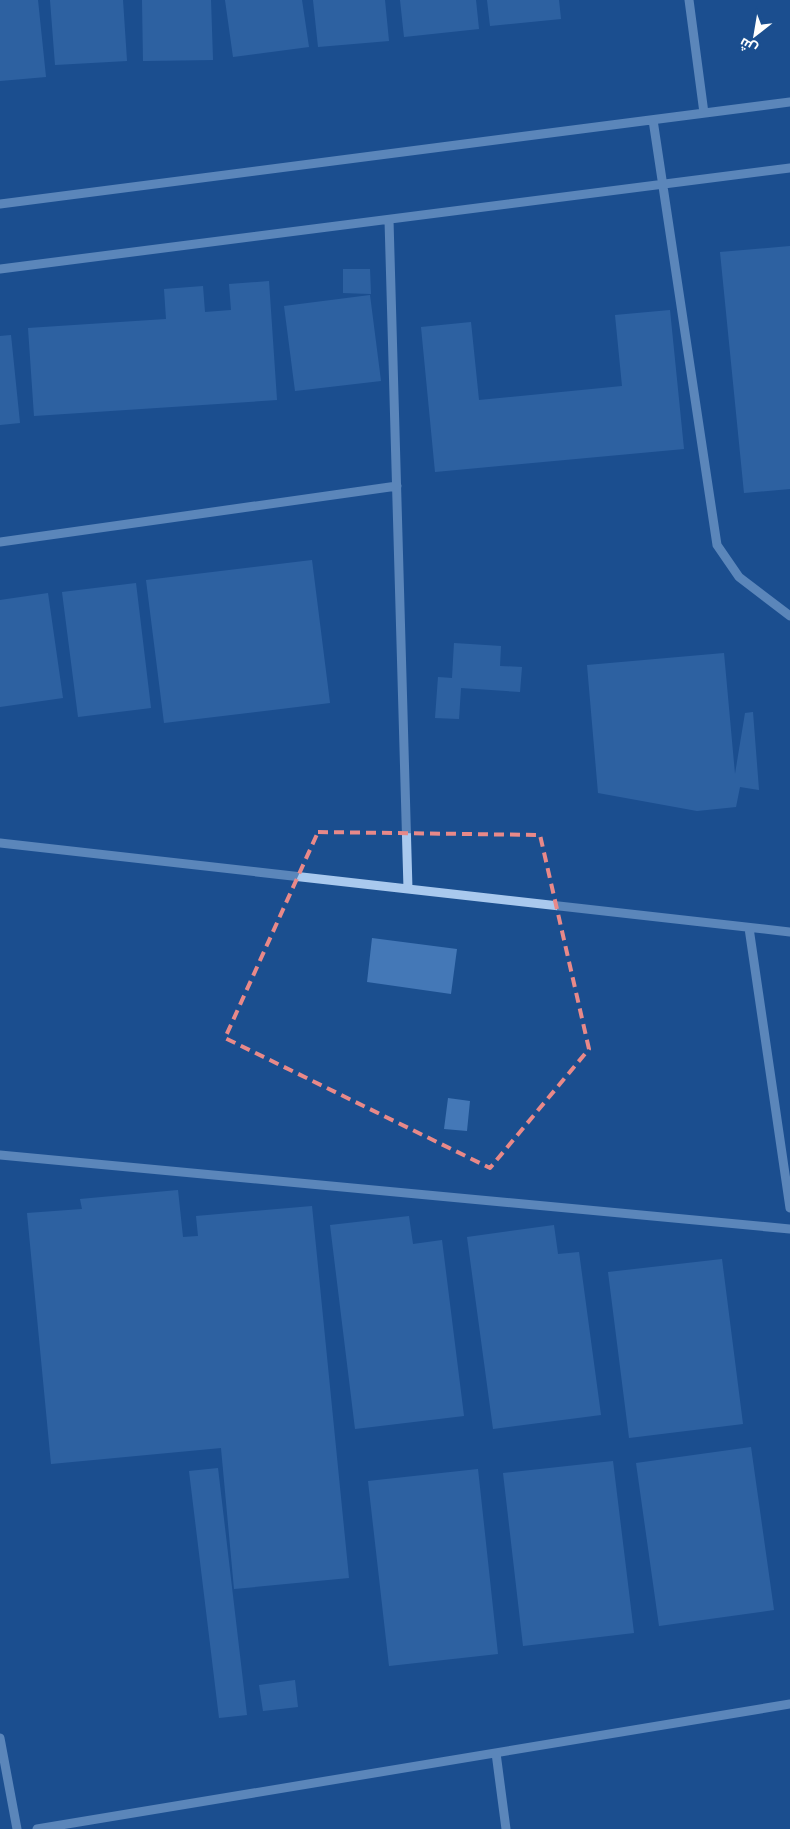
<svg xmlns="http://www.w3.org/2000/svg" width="790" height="1829" font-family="'PT Sans',Cairo,sans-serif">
	<rect width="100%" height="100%" fill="#1b4f8f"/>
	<!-- building -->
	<path fill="#4478b7" d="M0,0h38l8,77 -46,4z
		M50,0h73l4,61 -72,4z
		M142,0h69l2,60 -70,1z
		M225,0h77l7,47 -76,10z
		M313,0h72l4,41 -71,6z
		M400,0h76l3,29 -75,8z
		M487,0h72l2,19 -71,7z
		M790,246v243l-46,4 -24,-241z
		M343,269h27l1,25 -28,-1z
		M269,281l8,119 -243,16 -6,-88 138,-9 -2,-30 39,-3 2,26 26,-2 -2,-26z
		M370,295l11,86 -86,10 -11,-85z
		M670,310l14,139 -249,23 -14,-145 50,-5 8,78 143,-14 -7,-71z
		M11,335l9,88 -20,2v-89z
		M312,560l18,143 -166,20 -18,-143z
		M136,583l15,125 -73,9 -16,-125z
		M48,593l15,105 -63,9v-107z
		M454,643l47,3 -1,20 22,1 -2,25 -59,-4 -2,31 -24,-1 3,-41 14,1z
		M724,653l11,121 10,-61 8,-1 6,78 -19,-3 -4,20 -39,4 -99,-18 -11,-128z
		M372,938l85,11 -6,45 -84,-12z
		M448,1098l22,3 -3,30 -23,-2z
		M178,1190l5,47 15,-1 -2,-20 116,-10 37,372 -115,11 -13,-141 -170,16 -24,-251 55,-4 -2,-10z
		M409,1216l4,28 29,-4 22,176 -109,13 -25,-204z
		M554,1225l4,29 21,-2 22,163 -108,14 -26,-192z
		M722,1259l21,165 -114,14 -21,-166z
		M751,1447l23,163 -115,16 -23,-163z
		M613,1461l21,172 -111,13 -20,-173z
		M218,1468l29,247 -28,3 -30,-247z
		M478,1469l20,185 -109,12 -21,-185z
		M295,1680l3,27 -35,4 -4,-26z"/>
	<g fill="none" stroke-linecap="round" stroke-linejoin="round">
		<!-- minor -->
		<path stroke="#a9c9ee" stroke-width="9" d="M689,0l15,113
			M653,120l64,425 22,32 51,39
			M0,204l790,-102
			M389,220l19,669
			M0,269l790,-101
			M0,542l397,-56
			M0,843l790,89
			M749,928l41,280
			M0,1155l790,74
			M0,1738l17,91
			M496,1753l10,76
			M37,1829l753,-125"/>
	</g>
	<!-- marked area -->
	<path d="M0 0H790V1829H0ZM318,832l222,3 49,214 -99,119 -265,-130z" fill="#1b4f8f" fill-opacity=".55" fill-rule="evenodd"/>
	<path fill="none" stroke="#e88989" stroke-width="4" stroke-dasharray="10 6" stroke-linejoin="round" d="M318,832l222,3 49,214 -99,119 -265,-130z"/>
	<!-- north arrow -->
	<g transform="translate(755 35) rotate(211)" stroke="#1b4f8f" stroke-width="4" paint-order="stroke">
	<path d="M0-4L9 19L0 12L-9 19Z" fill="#ffffff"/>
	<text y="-8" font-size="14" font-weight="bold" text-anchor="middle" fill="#ffffff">ش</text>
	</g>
</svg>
